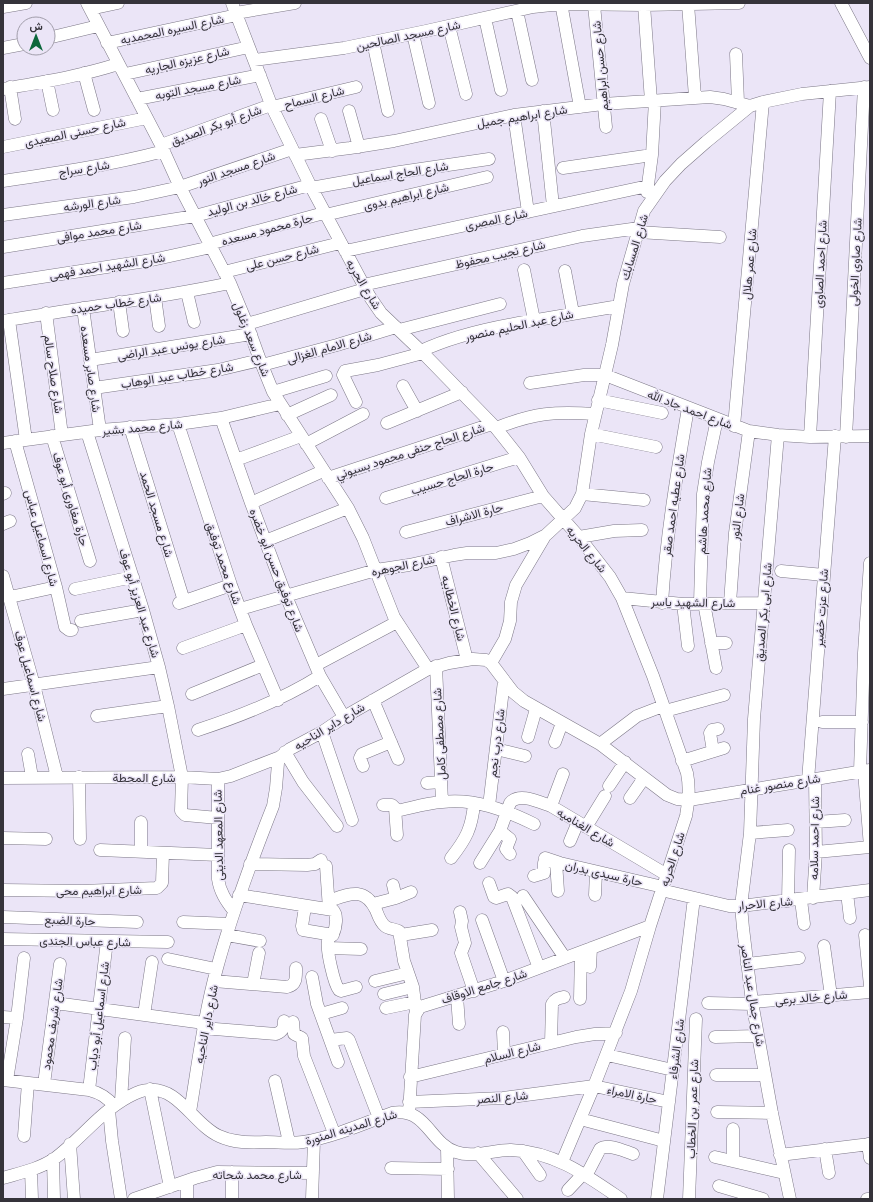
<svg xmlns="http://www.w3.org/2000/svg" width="873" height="1202" font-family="Mulish,Vazirmatn,sans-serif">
	<rect width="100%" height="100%" fill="#ebe5f7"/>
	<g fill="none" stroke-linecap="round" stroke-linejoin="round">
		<!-- minor casing -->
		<g stroke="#7d7887" stroke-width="13">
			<path id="minor" d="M87,3l74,142 19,42 50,96 17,41 13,36 13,32 75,116 15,30 31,79 34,52
				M232,3l40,104 38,78 60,112 11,16 42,40 73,75 23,29 24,39 36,41 31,40 12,21 31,78 34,97c3,15 2,28 -1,43l-36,110 -19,65 -37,95 -32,76
				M561,3l19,104
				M841,3l29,55
				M688,4l7,93
				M594,5l12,122
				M644,5l7,96
				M3,7l23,-4
				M90,9l28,-6
				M517,11l15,69
				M236,13l59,-10
				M485,18l16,72
				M449,26l17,68
				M413,34l16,69
				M48,38l50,-12
				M373,42l15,69
				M107,43l130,-28
				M3,48l21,-4
				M736,54l2,48
				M254,60l90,-12 82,-17 107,-24 28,-3 83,1 95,-2
				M84,73l10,37
				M125,74l124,-27
				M47,81l6,29
				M10,87l5,32
				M3,89c39,-7 78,-13 115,-25
				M137,99l123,-24
				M272,107l84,-20
				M349,111l10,36
				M543,111l10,95
				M514,115l14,97
				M321,119l11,32
				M161,145l110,-40
				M3,147l144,-29
				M295,155l55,-7 44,-7 120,-26 89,-11 107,-7 14,2 26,7
				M563,168l89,-13
				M3,181c54,-8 108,-16 161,-30
				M311,188l89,-16 89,-13
				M647,192l5,-37 3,-55
				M3,215l131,-18 46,-10 112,-38
				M325,215l162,-38
				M638,232l82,5
				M209,244l115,-31
				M3,247l192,-31 115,-31
				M345,251l303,-65
				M524,270l10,50
				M565,271l8,42
				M224,272l116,-29
				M3,283l149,-23 59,-13
				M363,285l219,-49 57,-8
				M187,292l7,30
				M155,297l4,29
				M119,302l4,29
				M83,308l17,122
				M46,313l16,122
				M9,320l17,120
				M3,321c75,-13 152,-22 227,-38
				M247,324l118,-35
				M399,330l101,-26
				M421,351c34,-16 72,-24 110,-30 29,-5 58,-10 88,-15
				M90,360l161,-26
				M262,365l75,-20 59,-18
				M530,383l54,-8h21l144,56 29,4 32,2 60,-1
				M403,386l14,25
				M94,388l124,-18 42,-10
				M273,392l53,-16
				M598,400l64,13
				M356,402l-13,-27 2,-4 33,-6 45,-12
				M287,415l44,-20
				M221,418l30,85 35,93 34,80 24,41
				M387,423l75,-31
				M178,424l53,161 15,40 32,75
				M734,426l29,-324
				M130,427l54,174
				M496,428c38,-15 59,-17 99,-14
				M87,432l56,178 16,57 9,39 14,71 -1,34 4,4 33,3
				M591,434l65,13
				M778,435l-24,284 -4,114 -9,73 2,22 9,74 20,111 18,86
				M52,436l38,125
				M810,437l20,-346
				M846,437l18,-350
				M15,441l41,146 9,40 4,3h3
				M3,443l97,-13 78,-6 43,-6 59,-14
				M306,444l57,-30
				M236,460l65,-24
				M328,478l164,-54
				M3,494l2,-1
				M582,494l62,6
				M386,498l133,-41
				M251,503l72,-32
				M3,524l7,-3
				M406,532l137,-36
				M579,537l35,-6 28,-1
				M265,541l83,-33
				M441,557l26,103
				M781,571l43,4
				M3,576l31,109 23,92
				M75,589l58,-12
				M10,597l46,-10
				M622,598l61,6 81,-1
				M179,603l52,-18
				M662,603c4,-66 15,-130 26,-195
				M700,603l3,-109 5,-32 9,-43
				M704,603l12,65
				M730,603l5,-70 14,-102
				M683,604l5,42
				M240,609l136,-39 33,-5 45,-10 13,-2h29l18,-4 16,-6 16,-8 29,-27 7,-14 9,-60 21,-89 11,-61 21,-73 21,-30 16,-17 25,-22 44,-36 13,-4 39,-8 68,-7
				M81,621l62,-11
				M711,643h15
				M183,648l63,-23
				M491,663l14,-24 5,-18 1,-19 5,-17 29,-49
				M316,665l81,-43
				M436,666l6,136
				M3,689l156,-22
				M192,694l71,-29
				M373,700l25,59
				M665,711l59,-16
				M97,716l71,-10
				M822,722h40
				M198,730c43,-14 84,-30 122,-54
				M322,732l30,88
				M528,737l8,-28
				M555,742l7,-19
				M600,744l37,-28 26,-10
				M496,749l29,7
				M713,751l-3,-18 2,-3 6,-1
				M285,752l18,30 34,44
				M28,754l4,23
				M682,761l42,-13
				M363,766l-3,-8 2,-4 29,-12
				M860,771l4,-118 6,-90
				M864,771l6,76
				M79,777l1,62
				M3,778l179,-1 36,2 13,-3 49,-19
				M218,779v100c2,13 8,22 16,32
				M808,780l27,-344
				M427,783l14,-1
				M609,786l16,-24
				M630,798l14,-20
				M383,805h9l3,3 2,27
				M489,806l15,-125
				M551,806l12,-32
				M396,811c15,-3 31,-8 46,-9 33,-4 63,8 92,22
				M141,822v30
				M816,822l29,-2
				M586,827l19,-31
				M500,831l10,8 -4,10 4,5
				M750,833l38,-3
				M3,838l43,1
				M570,841l8,-19
				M100,850l118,5
				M816,852l54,-5
				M451,858c15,-19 21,-30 23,-55
				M545,858l15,5 103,24
				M556,862l2,29
				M480,863l20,-32 10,-28c9,-11 29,-1 41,3l116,69
				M250,864l57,1 8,-1 6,-4
				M326,866l3,43
				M534,876l10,-3v-10l7,-2
				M489,883l5,14 2,1 12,-4 4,3 27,71
				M3,890l79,1 75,-3 5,-5 1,-30
				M661,890l68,16h12l129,-16
				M847,893l3,25
				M239,895l94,15c5,5 3,18 0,24 -2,4 -5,3 -5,7 -2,8 6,43 11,49l2,1 15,-4
				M595,895l1,-23
				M523,896l42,62
				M396,898l15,-6
				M813,898l3,-46 -1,-73
				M801,900l3,24
				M329,901c20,-7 35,-15 47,9 2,5 4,12 9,16 3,3 10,3 14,5l5,30 9,26 3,24
				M788,901l1,-51
				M373,904l23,-6 -3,-13
				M305,907l-3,19 1,4 30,5
				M460,912l2,9 -1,6 4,16 -4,10 13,38
				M3,917l134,5
				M482,920l22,61
				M183,922l47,2
				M227,935l33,6
				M401,935l31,-5
				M865,935l5,51
				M3,939l165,3
				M824,946l7,50
				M328,948l33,1
				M168,959l48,10
				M747,964l52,-6
				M590,967l1,-19
				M312,977l5,27 21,58
				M214,981l73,6c10,-2 9,-10 9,-19
				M375,981l33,-8
				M253,984l6,-31
				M384,994l29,-7
				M457,996l2,28
				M580,999l1,-47
				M752,1002l118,-10
				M55,1003l149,20
				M708,1003l45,1
				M386,1008l29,-6
				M321,1014l21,-6
				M144,1015l8,-53
				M3,1017l14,1
				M293,1022l1,12 8,4 2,18 30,77
				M203,1028l73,6c7,-3 8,-6 8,-13
				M503,1032l1,22
				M715,1037l43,-1
				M330,1040l17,-2 2,2 30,78
				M551,1043l1,-39c3,-5 6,-6 12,-7
				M607,1055l66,15
				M716,1075h49
				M410,1077l166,-40 19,-3 21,-1
				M3,1080l86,10c11,3 18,7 25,16
				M7,1080l10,-62 7,-60
				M275,1081l14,61
				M44,1084l16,-120
				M150,1089l20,98
				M89,1090l18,-149
				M121,1101l4,-63
				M409,1102l94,-4 91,-12 75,16
				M109,1110l3,31 9,58
				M190,1112c8,-48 14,-97 27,-144 15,-55 35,-109 56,-162l3,-18 2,-25 2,-6 10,-8 32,-17 22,-15 84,-48 21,-6 24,-4 13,1 5,3 22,29 11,9 76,43 67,51 10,4 12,1 181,-30
				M717,1112l55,1
				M409,1113l6,-98 5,-8 84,-26 146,-55
				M580,1119l84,22
				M24,1136l4,-53
				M70,1144l4,55
				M868,1144l2,14
				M447,1148l1,51
				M825,1149l4,24
				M523,1151l17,24
				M478,1153l39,46
				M780,1155l90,-11
				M715,1157l69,16
				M53,1159l1,40
				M733,1161v-32
				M391,1168l57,1
				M31,1170l1,29
				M232,1172v27
				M586,1176l14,-27c9,-6 24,2 33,5
				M3,1178c17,-5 36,-9 51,-19 26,-19 45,-46 74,-62 6,-3 12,-7 20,-7 30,-4 46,35 71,46 15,7 31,7 47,6 12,0 25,2 37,0 30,-5 60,-18 89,-29 35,-6 37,30 64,39 17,6 37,-2 55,-2 44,2 75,25 110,49
				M187,1181v18
				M719,1186l44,13
				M568,1190l15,-16
				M134,1199l61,-21 22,-6 96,1
				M312,1199l2,-59
				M657,1199l37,-301
				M689,1199l7,-180
				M867,1199h3"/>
		</g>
		<!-- minor -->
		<use href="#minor" stroke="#fff" stroke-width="12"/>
	</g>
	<g text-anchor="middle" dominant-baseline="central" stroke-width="3" stroke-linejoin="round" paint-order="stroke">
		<!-- street labels -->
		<g font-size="12" fill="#35333a" stroke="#ebe5f7">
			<text transform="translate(172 29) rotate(-12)">شارع السيره المحمديه</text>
			<text transform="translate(408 35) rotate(-12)">شارع مسجد الصالحين</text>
			<text transform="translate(187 60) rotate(-13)">شارع عزيزه الجاريه</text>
			<text transform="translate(600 66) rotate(-95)">شارع حسن ابراهيم</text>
			<text transform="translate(198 87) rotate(-11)">شارع مسجد التوبه</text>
			<text transform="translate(314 97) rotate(-14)">شارع السماح</text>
			<text transform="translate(522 116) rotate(-9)">شارع ابراهيم جميل</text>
			<text transform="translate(216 125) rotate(-20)">شارع أبو بكر الصديق</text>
			<text transform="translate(75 132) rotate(-12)">شارع حسنى الصعيدى</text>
			<text transform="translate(84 168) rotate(-9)">شارع سراج</text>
			<text transform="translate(236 168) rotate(-19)">شارع مسجد النور</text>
			<text transform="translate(400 173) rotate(-9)">شارع الحاج اسماعيل</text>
			<text transform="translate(406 196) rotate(-13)">شارع ابراهيم بدوى</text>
			<text transform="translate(252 200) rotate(-15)">شارع خالد بن الوليد</text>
			<text transform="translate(92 203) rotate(-8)">شارع الورشه</text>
			<text transform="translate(496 219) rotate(-12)">شارع المصرى</text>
			<text transform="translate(267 229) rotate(-15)">حارة محمود مسعده</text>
			<text transform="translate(99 231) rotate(-9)">شارع محمد موافى</text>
			<text transform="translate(634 247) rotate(-73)">شارع المسابك</text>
			<text transform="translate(500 254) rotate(-13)">شارع نجيب محفوظ</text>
			<text transform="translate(282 257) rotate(-14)">شارع حسن على</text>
			<text transform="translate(855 262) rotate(-87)">شارع صاوى الخولى</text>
			<text transform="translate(749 264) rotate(-85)">شارع عمر هلال</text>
			<text transform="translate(820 264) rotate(-87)">شارع احمد الصاوى</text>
			<text transform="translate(107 266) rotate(-9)">شارع الشهيد احمد فهمى</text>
			<text transform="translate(364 284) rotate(59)">شارع الحريه</text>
			<text transform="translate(116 303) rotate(-8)">شارع خطاب حميده</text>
			<text transform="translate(519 325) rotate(-12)">شارع عبد الحليم منصور</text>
			<text transform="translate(252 339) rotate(68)">شارع سعد زغلول</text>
			<text transform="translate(171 347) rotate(-9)">شارع يونس عبد الراضى</text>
			<text transform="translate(329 347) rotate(-16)">شارع الامام الغزالى</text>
			<text transform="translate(91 369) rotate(82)">شارع صابر مسعده</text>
			<text transform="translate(54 374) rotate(82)">شارع صلاح سالم</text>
			<text transform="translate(177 375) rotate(-9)">شارع خطاب عبد الوهاب</text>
			<text transform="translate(690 409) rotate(21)">شارع احمد جاد الله</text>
			<text transform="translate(142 427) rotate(-5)">شارع محمد بشير</text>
			<text transform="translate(410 451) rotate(-18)">شارع الحاج حنفى محمود بسيوني</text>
			<text transform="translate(452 478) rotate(-17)">حارة الحاج حسيب</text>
			<text transform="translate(71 499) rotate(73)">حارة مغاورى أبو عوف</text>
			<text transform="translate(673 505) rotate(-82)">شارع عطيه احمد صقر</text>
			<text transform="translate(704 511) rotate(-86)">شارع محمد هاشم</text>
			<text transform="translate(157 514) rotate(73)">شارع مسجد الحمد</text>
			<text transform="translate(474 514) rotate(-15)">حارة الاشراف</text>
			<text transform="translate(737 517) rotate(-83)">شارع النور</text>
			<text transform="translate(42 538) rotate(75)">شارع اسماعيل عباس</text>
			<text transform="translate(587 549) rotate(51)">شارع الحريه</text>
			<text transform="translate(224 563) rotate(71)">شارع محمد توفيق</text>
			<text transform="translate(403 565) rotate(-12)">شارع الجوهره</text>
			<text transform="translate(277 570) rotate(69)">شارع توفيق حسن أبو خضره</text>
			<text transform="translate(693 602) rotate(1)">شارع الشهيد ياسر</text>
			<text transform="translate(140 603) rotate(73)">شارع عبد العزيز أبو عوف</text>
			<text transform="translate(454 608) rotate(76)">شارع الخطابيه</text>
			<text transform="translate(821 608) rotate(-86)">شارع عزت خضير</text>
			<text transform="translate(763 612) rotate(-85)">شارع ابى بكر الصديق</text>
			<text transform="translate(31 676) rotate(75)">شارع اسماعيل عوف</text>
			<text transform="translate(329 726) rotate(-31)">شارع داير الناحيه</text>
			<text transform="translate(439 734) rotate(-93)">شارع مصطفى كامل</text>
			<text transform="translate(496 743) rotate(-83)">شارع درب نجم</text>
			<text x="144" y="777">شارع المحطة</text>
			<text transform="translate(780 784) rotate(-9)">شارع منصور غنام</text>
			<text transform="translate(586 827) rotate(31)">شارع الغناميه</text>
			<text transform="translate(218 835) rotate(-91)">شارع المعهد الدينى</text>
			<text transform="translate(814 838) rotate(-89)">شارع احمد سلامه</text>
			<text transform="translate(672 859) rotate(-72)">شارع الحريه</text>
			<text transform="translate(604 873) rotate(13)">حارة سيدى بدران</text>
			<text transform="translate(99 890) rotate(-1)">شارع ابراهيم محى</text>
			<text transform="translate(765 903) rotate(-5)">شارع الاحرار</text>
			<text transform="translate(70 920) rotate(2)">حارة الضبع</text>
			<text transform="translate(85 941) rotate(1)">شارع عباس الجندى</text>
			<text transform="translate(484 986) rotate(-18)">شارع جامع الاوقاف</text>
			<text transform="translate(753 995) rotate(81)">شارع جمال عبد الناصر</text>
			<text transform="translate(811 997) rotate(-5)">شارع خالد برعى</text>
			<text transform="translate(98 1016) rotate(-83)">شارع اسماعيل أبو دياب</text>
			<text transform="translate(52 1024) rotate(-82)">شارع شريف محمود</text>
			<text transform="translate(206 1024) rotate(-79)">شارع داير الناحيه</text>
			<text transform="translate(676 1049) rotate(-83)">شارع الشرفاء</text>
			<text transform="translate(512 1052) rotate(-14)">شارع السلام</text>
			<text transform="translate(632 1094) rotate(12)">حارة الامراء</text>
			<text transform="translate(502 1097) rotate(-5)">شارع النصر</text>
			<text transform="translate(692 1109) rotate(-88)">شارع عمر بن الخطاب</text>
			<text transform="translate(351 1127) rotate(-17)">شارع المدينه المنورة</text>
			<text x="257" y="1174">شارع محمد شحاته</text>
		</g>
	</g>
	<!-- border -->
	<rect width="873" height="1202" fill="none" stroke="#35333a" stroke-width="8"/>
	<!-- north arrow -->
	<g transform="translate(36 36)"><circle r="19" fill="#ebe5f7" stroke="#a29eab"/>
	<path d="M0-3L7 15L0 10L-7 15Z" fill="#0b673b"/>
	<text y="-6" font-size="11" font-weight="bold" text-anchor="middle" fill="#35333a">ش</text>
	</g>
</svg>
